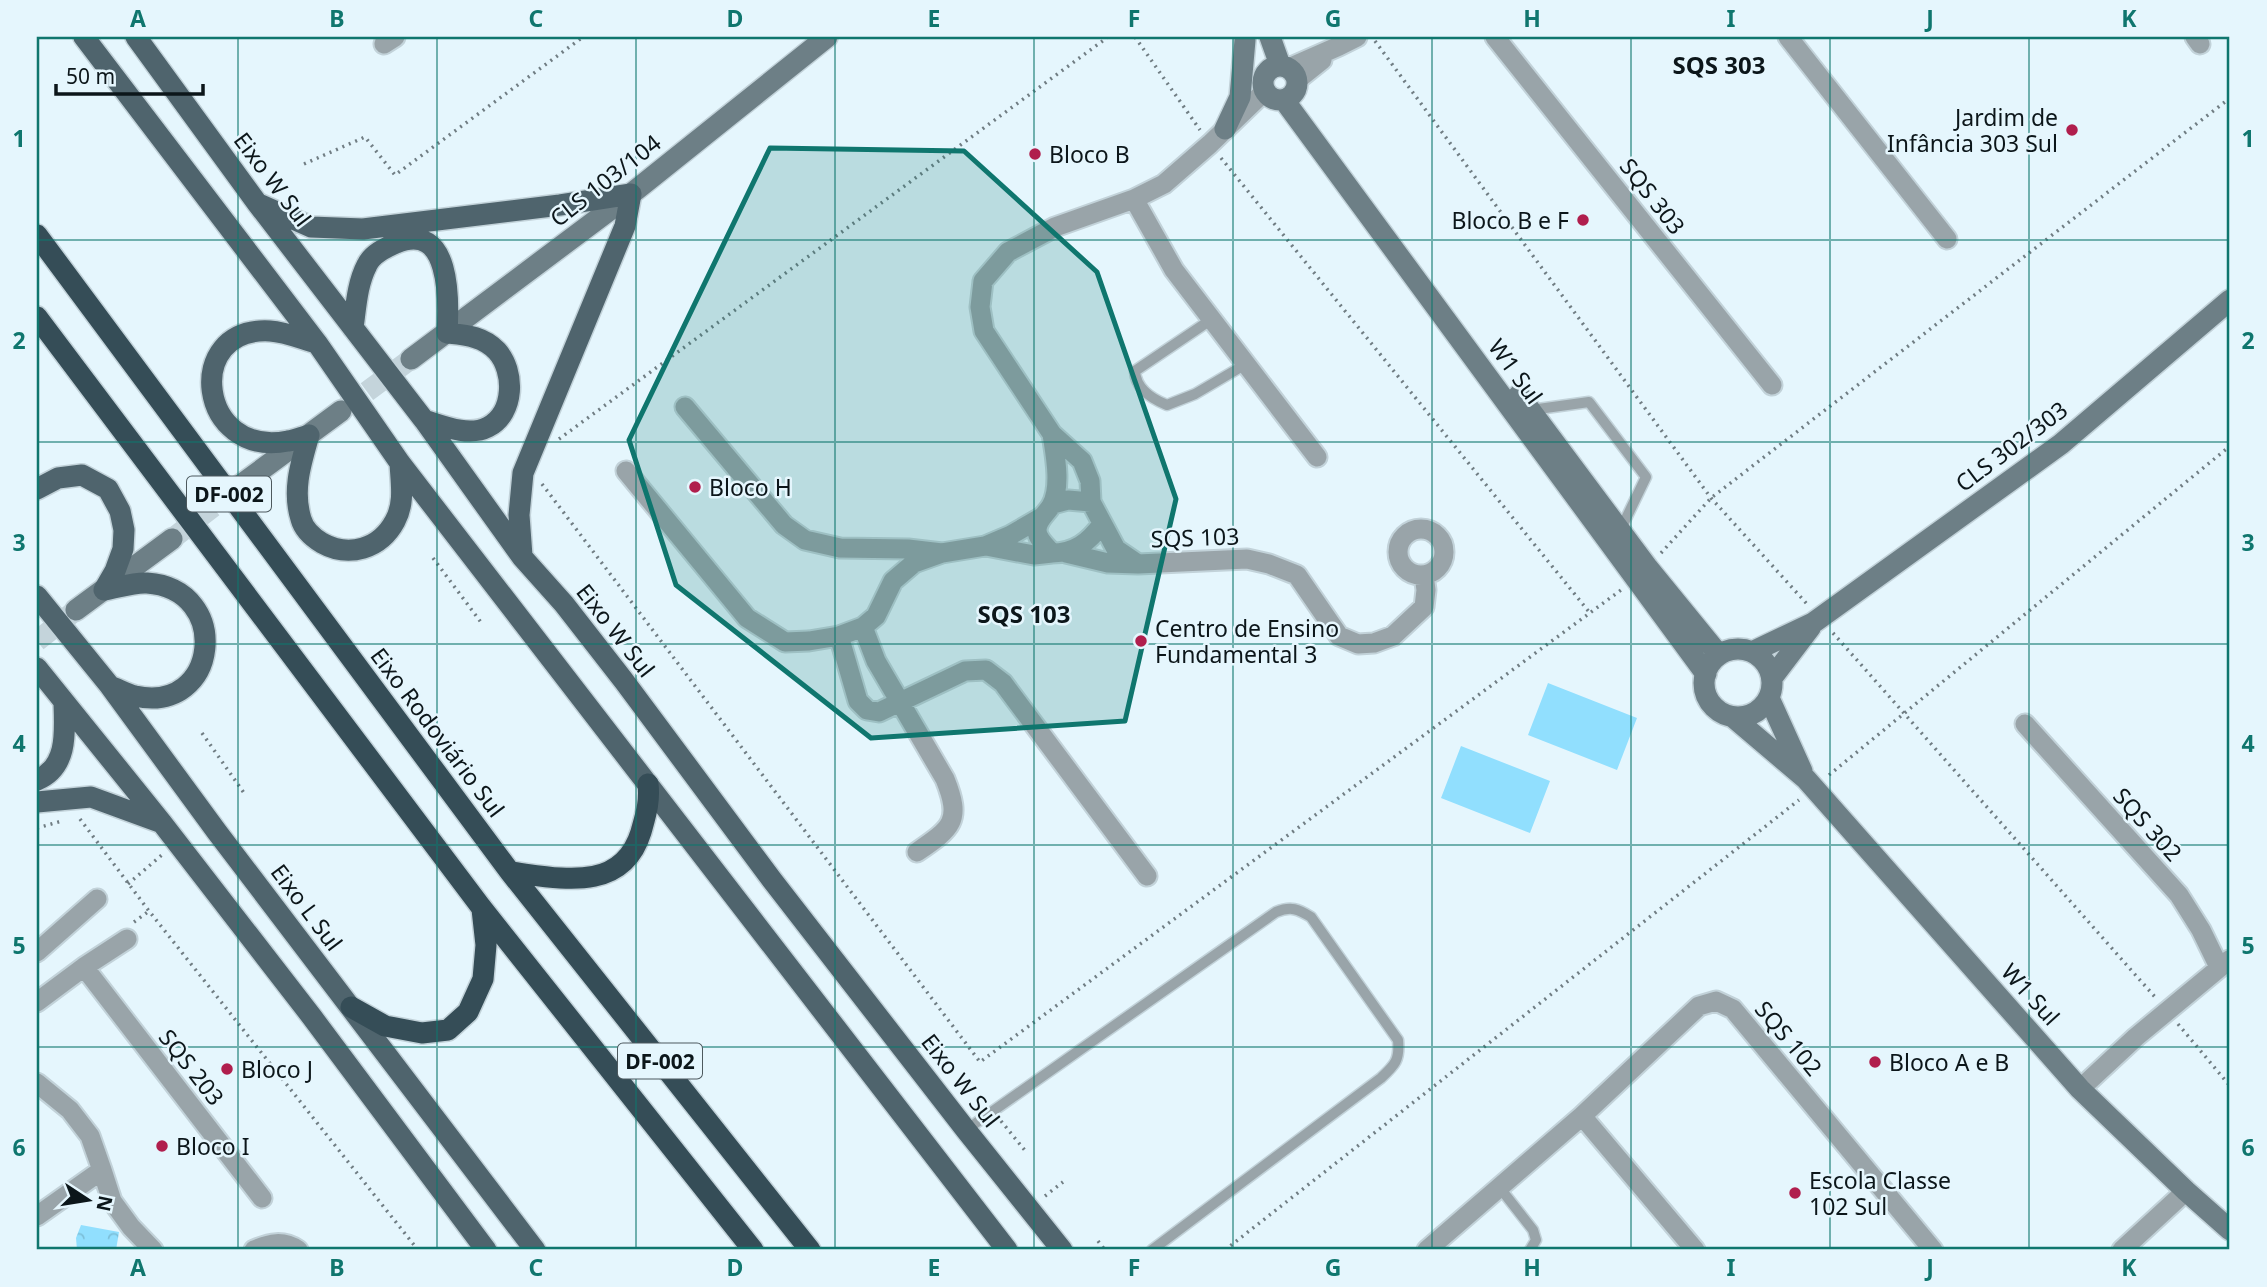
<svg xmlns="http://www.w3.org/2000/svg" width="2267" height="1287" font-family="'Noto Sans',sans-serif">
	<defs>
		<pattern id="park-crowns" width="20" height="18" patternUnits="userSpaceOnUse" patternTransform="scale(1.75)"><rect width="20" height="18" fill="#91dffe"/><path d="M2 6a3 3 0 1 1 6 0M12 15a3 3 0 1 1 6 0" fill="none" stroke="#7cbfd9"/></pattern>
	</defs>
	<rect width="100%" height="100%" fill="#e5f6fd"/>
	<!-- grass -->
	<path fill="#91dffe" d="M1548,683l89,35 -20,52 -89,-35z
		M1461,746l89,35 -20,52 -89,-35z"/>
	<!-- park -->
	<path fill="url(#park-crowns)" d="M81,1225l38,7 -3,18h-39l-1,-12z"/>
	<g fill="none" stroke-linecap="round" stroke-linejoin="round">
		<!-- secondary-tunnel -->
		<path stroke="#c4d4db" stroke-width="21" stroke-dasharray="21 10" stroke-linecap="butt" d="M342,410l69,-51
			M172,539l70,-55
			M37,641l39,-31"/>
		<!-- lane casing -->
		<g stroke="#c2d2d9" stroke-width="13">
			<path id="lane" d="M1212,319l-77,52c1,18 17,28 32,34l28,-11 51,-30
				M1531,410l58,-8 57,75 -26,54
				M966,1130l310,-218c15,-6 22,-3 35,5l87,123c2,20 -3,25 -17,38l-229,172
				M1500,1188l33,42 3,10 -6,10"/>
		</g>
		<!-- street casing -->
		<g stroke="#c2d2d9" stroke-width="23">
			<path id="street" d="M1495,37l277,348
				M1788,37l159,202
				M2195,37l5,7
				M384,44l11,-7
				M1289,68l50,-22 18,-9
				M1297,80l25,-20
				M1264,92l-54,52 -46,40 -30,15 40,71 143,187
				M1134,199l-79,28 -47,25 -25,29 -3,26 4,24 68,103 30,27 8,20 1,21 25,47 22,15
				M685,407l99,118 21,15 35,8 68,1 34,4 43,-7 26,-11 31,-18
				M1052,434c3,20 10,53 -1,72 -4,7 -14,14 -14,24 0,9 9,16 15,23 23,0 37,-11 50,-29
				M626,471l121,147 38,24 24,-1 30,-5 24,-9 13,-11 17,-35 21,-18 28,-10
				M1053,504l15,-4 23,2
				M1398 552a23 23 0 1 1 46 0a23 23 0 1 1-46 0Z
				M986,546l48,9 18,-2
				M1066,553l42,10 30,1 109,-5 22,5 28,11 42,61 19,8 16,-1 19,-7 31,-29 2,-17 -2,-15
				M863,627l13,34 69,118c17,42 7,49 -28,73
				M839,636l19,65 9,9 12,2 86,-41 21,-1 17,13 144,193
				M2025,724l154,171 22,35 18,37
				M37,952l60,-53
				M84,967l178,231
				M37,1002l47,-35 43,-28
				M37,1083l33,27 20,26 12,34
				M2080,1089l56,-52 93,-77
				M1582,1116l113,134
				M37,1216l65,-46 10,31 19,26 22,23
				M254,1250c16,-7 29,-10 44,0
				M1427,1250l155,-134 117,-110 17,-5 17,8 200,241
				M2122,1250l64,-59"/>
		</g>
		<!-- secondary casing -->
		<g stroke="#c2d2d9" stroke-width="24">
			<path id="secondary" d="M1270,37l10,28
				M1263 83a17 17 0 1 1 34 0a17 17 0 1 1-34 0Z
				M1284,100l422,574
				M1225,129l15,-32 5,-57
				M411,359l220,-165 196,-157
				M1519,395l129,173 71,87
				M242,484l99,-73
				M76,610l96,-71
				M1704 683a34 34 0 1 1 68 0a34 34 0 1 1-68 0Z
				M1752,652l61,-29 248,-179 169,-144
				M1772,678l38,-50
				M1769,698l33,73
				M1733,717l73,62 274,310 106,102 44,39"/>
		</g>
		<!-- primary casing -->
		<g stroke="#c2d2d9" stroke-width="24">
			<path id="primary" d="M84,37l233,306 83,120 607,787
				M136,37l121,166 167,217 98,137 42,47 60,77 148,199 194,250 96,120
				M259,204l52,23 52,2 197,-24 71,-11 -6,32 -102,247 -4,42 3,41
				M353,328c3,-21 4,-44 14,-63 5,-11 18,-17 29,-22 55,-23 53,58 51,90 18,2 36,3 50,18 18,20 18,62 -9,76 -19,10 -45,-1 -64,-7
				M309,435c-7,2 -14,5 -21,6 -90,18 -106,-115 -18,-110 16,1 32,8 47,12
				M309,435c-8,28 -17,55 -8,84 3,11 11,18 21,24 27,15 58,6 73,-22 10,-18 6,-38 5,-58
				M37,489l21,-11 24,-3 26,14 12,22 4,19 -1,19 -8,22 -11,19
				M104,590c13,-2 30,-8 43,-7 86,6 72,132 -12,113 -8,-2 -17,-7 -25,-10
				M37,596l73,90 107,146 318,418
				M37,668l125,155 150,194 174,233
				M37,780c31,-13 28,-48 27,-76
				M37,802l54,-5 71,26"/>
		</g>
		<!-- highway casing -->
		<g stroke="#c2d2d9" stroke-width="24">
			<path id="highway" d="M37,235l473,637 300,378
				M37,317l444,590 272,343
				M510,872c49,6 112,22 131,-40 5,-18 9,-30 7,-48
				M351,1007l34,19 37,7 26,-3 20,-18 15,-33 3,-34 -4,-36"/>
		</g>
		<!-- path -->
		<path stroke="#707d83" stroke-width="3.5" stroke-dasharray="2 5" stroke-linecap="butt" d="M1135,37l65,93
			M1375,41l336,457 96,106
			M1221,158l369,455
			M304,164l61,-27 30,38 188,-138
			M559,439l549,-402
			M542,484l438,578 641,-472
			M1661,553l50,-55 519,-400
			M433,558l50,67
			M1833,633l322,364
			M202,733l42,60
			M1829,775l401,-329
			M80,819l69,92 269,339
			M37,828l25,-7
			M128,884l35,-30
			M134,922l15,-11
			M2178,1024l52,62
			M1001,1121l26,32
			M1045,1196l18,-14
			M1098,1241l7,9
			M1225,1250l574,-450"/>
		<!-- lane -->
		<use href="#lane" stroke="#99a4a9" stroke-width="10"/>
		<!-- street -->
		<use href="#street" stroke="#99a4a9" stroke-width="19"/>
		<!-- secondary -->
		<use href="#secondary" stroke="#6d7f86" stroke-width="21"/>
		<!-- primary -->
		<use href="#primary" stroke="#4f646d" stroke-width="21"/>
		<!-- highway -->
		<use href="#highway" stroke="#354d57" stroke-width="21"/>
	</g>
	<!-- marked area -->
	<path fill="#0f766e" fill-opacity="0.2" stroke="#0f766e" stroke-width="5" stroke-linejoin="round" d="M770,148l194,3 133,121 79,227 -51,222 -254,17 -195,-153 -47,-145z"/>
	<!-- grid -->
	<path fill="none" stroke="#0f766e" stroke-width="2" stroke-opacity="0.55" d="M238,37v1213M437,37v1213M636,37v1213M835,37v1213M1034,37v1213M1233,37v1213M1432,37v1213M1631,37v1213M1830,37v1213M2029,37v1213M37,240h2193M37,442h2193M37,644h2193M37,845h2193M37,1047h2193"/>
	<!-- markers -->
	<g fill="#b01e4d" stroke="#e5f6fd" stroke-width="2.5">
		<circle cx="2072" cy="130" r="7"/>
		<circle cx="1035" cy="154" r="7"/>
		<circle cx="1583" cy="220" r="7"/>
		<circle cx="695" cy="487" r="7"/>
		<circle cx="1141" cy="641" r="7"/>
		<circle cx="1875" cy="1062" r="7"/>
		<circle cx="227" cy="1069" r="7"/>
		<circle cx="162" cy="1146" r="7"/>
		<circle cx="1795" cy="1193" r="7"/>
	</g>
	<g text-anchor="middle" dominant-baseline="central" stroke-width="5" stroke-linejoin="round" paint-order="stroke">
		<!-- shield labels -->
		<g fill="#e5f6fd" stroke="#4d595e" stroke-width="2">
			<rect x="187" y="476.5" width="84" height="35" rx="5"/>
			<rect x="618" y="1043.5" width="84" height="35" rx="5"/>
		</g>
		<g font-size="21" font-weight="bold" fill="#0c161a">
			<text x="229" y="494">DF-002</text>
			<text x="660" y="1061">DF-002</text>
		</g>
		<!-- poi labels -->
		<g font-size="23" fill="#0c161a" stroke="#e5f6fd" text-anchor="start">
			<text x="2058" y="117" text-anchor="end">Jardim de<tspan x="2058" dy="26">Infância 303 Sul</tspan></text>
			<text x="1049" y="154">Bloco B</text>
			<text x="1569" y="220" text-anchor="end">Bloco B e F</text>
			<text x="709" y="487">Bloco H</text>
			<text x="1155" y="628">Centro de Ensino<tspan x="1155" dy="26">Fundamental 3</tspan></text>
			<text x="1889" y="1062">Bloco A e B</text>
			<text x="241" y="1069">Bloco J</text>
			<text x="176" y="1146">Bloco I</text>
			<text x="1809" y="1180">Escola Classe<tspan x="1809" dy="26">102 Sul</tspan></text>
		</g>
		<!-- street labels -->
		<g font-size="23" fill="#0c161a" stroke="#e5f6fd">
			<text transform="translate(273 179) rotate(53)">Eixo W Sul</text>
			<text transform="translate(605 180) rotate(-38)">CLS 103/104</text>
			<text transform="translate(1653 196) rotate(52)">SQS 303</text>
			<text transform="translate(1516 371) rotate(54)">W1 Sul</text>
			<text transform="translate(2011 446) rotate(-37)">CLS 302/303</text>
			<text transform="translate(1195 537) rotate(-2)">SQS 103</text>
			<text transform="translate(616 630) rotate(52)">Eixo W Sul</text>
			<text transform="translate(438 732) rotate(53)">Eixo Rodoviário Sul</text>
			<text transform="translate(2148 824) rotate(48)">SQS 302</text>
			<text transform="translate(307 907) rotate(53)">Eixo L Sul</text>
			<text transform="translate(2031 994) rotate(48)">W1 Sul</text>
			<text transform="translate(1789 1038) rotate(50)">SQS 102</text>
			<text transform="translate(192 1067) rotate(52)">SQS 203</text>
			<text transform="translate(961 1080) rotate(52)">Eixo W Sul</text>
		</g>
		<!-- neighbourhood labels -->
		<g font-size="24" font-weight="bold" fill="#0c161a" stroke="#e5f6fd">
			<text x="1719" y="64">SQS 303</text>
			<text x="1024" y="613">SQS 103</text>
		</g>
	</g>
	<!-- border -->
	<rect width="2267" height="1287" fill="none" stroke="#e5f6fd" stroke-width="77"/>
	<!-- north arrow -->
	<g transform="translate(88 1200) rotate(102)" stroke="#e5f6fd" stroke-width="5" paint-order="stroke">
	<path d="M0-5L12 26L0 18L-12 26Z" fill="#0c161a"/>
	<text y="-10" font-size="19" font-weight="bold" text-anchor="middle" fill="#0c161a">N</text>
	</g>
	<!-- scale -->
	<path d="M56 84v10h147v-10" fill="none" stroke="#0c161a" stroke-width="3.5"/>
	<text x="66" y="84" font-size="21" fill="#0c161a" stroke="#e5f6fd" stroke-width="5" paint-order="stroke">50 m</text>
	<rect x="38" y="38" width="2190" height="1210" fill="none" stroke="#0f766e" stroke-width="2.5"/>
	<g font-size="23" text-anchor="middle" font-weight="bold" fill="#0f766e">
		<text x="138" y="27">A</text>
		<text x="337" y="27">B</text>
		<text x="536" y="27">C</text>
		<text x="735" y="27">D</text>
		<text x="934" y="27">E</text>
		<text x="1134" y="27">F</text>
		<text x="1333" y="27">G</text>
		<text x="1532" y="27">H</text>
		<text x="1731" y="27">I</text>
		<text x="1930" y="27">J</text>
		<text x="2129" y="27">K</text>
		<text x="19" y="147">1</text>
		<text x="2248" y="147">1</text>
		<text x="19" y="349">2</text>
		<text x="2248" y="349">2</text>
		<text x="19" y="551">3</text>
		<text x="2248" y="551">3</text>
		<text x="19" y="752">4</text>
		<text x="2248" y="752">4</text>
		<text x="19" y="954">5</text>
		<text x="2248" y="954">5</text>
		<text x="19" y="1156">6</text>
		<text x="2248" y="1156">6</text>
		<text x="138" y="1276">A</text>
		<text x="337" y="1276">B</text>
		<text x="536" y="1276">C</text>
		<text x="735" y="1276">D</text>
		<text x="934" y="1276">E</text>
		<text x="1134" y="1276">F</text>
		<text x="1333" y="1276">G</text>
		<text x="1532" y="1276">H</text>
		<text x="1731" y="1276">I</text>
		<text x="1930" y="1276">J</text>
		<text x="2129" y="1276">K</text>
	</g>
</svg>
